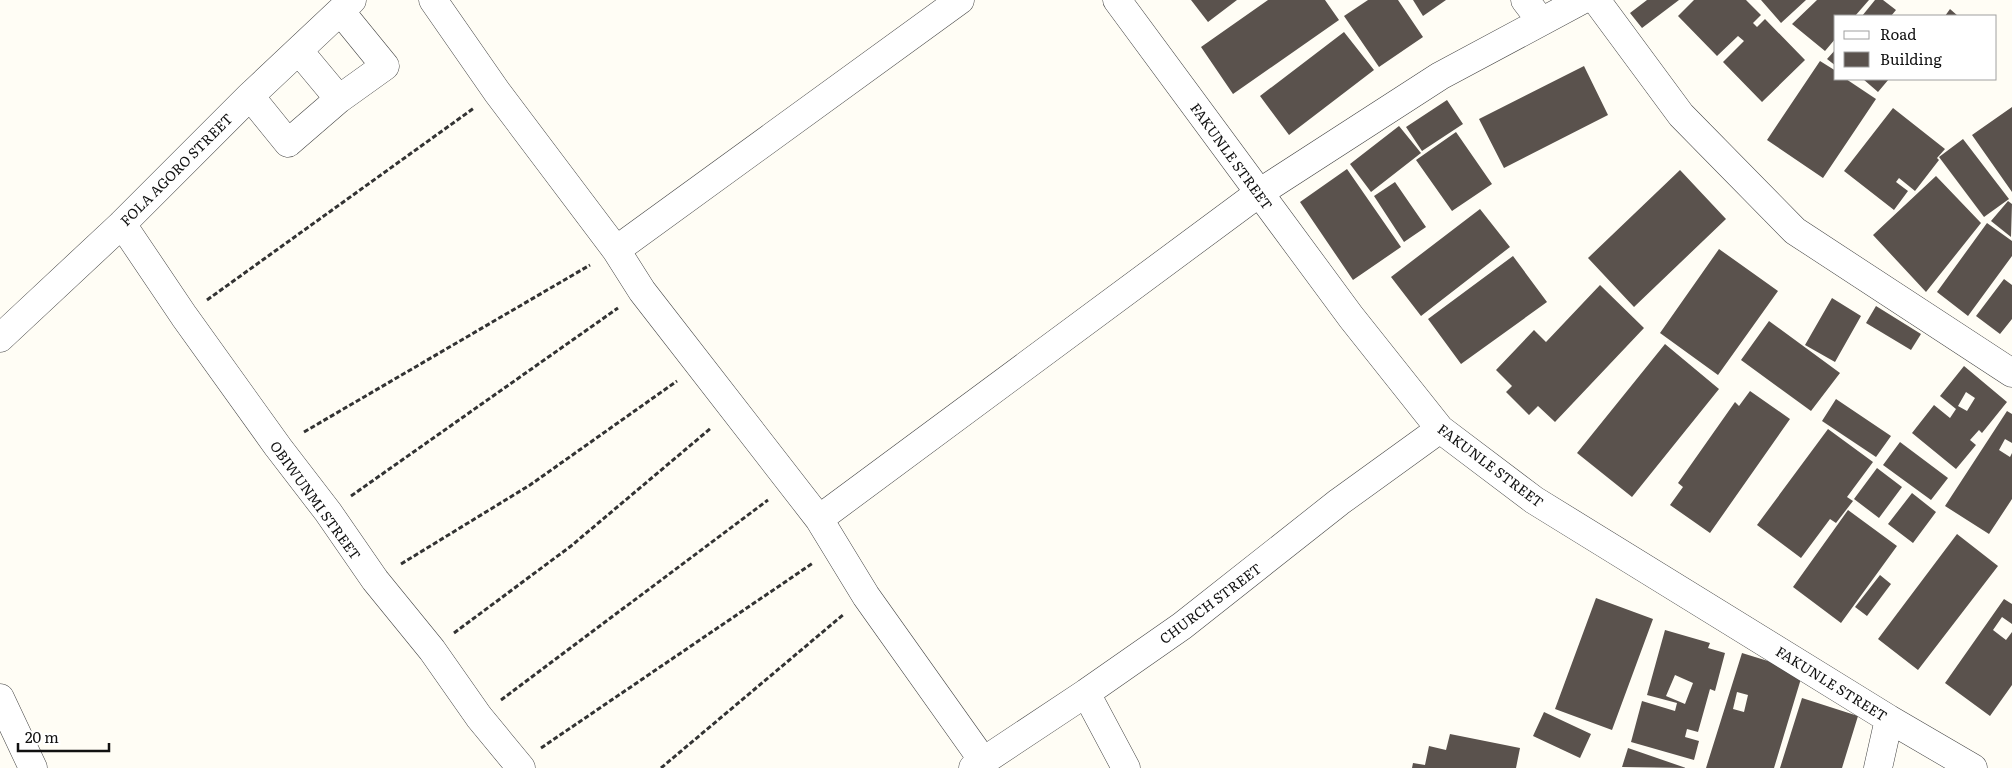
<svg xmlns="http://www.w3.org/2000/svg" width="2012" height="768" font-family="Literata,serif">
	<rect width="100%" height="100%" fill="#fffdf5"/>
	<!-- building -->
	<path fill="#5a524d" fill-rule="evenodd" d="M1191,0h46l-29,22z
		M1268,0h57l14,20 -106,74 -32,-47z
		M1368,0h30l25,37 -44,30 -35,-51z
		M1413,0h33l-23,16z
		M1647,0h32l-37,28 -12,-15z
		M1694,0h52l15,15 -8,8 4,4 8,-8 40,41 -43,42 -39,-40 21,-21 -6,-5 -21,20 -39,-40z
		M1761,0h45l-25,23z
		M1817,0h52l-14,16h-19v22l-11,13 -33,-27z
		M1875,0h8l13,10 -5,6h-29z
		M1950,9l8,7h-13z
		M1344,32l30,38 -85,65 -29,-39z
		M1836,49v17l-9,-7z
		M1820,61l16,10v8h10l30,20 -53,79 -56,-38z
		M1584,66l24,49 -104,53 -25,-49z
		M1863,79h26l-11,13z
		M1447,100l16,24 -41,27 -16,-24z
		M2012,107v85l-40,-57z
		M1893,108l52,41 -8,9 2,2 -24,31 -16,-13 -3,4 12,9 -14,19 -50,-39z
		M1399,126l22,27 -50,39 -21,-28z
		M1456,132l36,52 -40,27 -36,-51z
		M1963,139l46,60 -25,18 -45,-60z
		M1347,169l54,78 -48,33 -53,-78z
		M1680,170l46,49 -92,88 -46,-49z
		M1936,176l45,47 -55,69 -53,-57z
		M1395,182l31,45 -22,15 -30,-46z
		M2008,201l4,3 -1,33 -20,-16z
		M1480,209l30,38 -89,69 -30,-39z
		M1987,223l25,18v15l-44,60 -31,-24z
		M1719,249l59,42 -60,84 -58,-42z
		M1513,256l34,46 -86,62 -33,-45z
		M2004,279l8,6v34l-12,15 -24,-18z
		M1600,285l44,43 -89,94 -17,-16 -9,9 -23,-23 6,-6 -16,-16 38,-40 12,12z
		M1832,298l29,18 -26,46 -30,-17z
		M1876,306l45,28 -10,16 -45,-27z
		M1769,321l71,52 -29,38 -70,-51z
		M1665,344l54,45 -87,108 -55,-44z
		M1964,366l43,36 -25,31 -3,-3 -9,10 6,5 -20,24 -44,-36 22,-28 16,13 6,-9 -16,-13zM1966,392l9,6 -8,13 -9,-5z
		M1750,391l40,28 -80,114 -40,-28 13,-18 -5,-4 57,-81 4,4z
		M1836,399l55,37 -15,21 -54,-36z
		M2007,411l5,3v29l-7,-4 -6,11 11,7 2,-4v46l-23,35 -44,-28z
		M1828,429l45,33 -26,35 6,4 -17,22 -6,-4 -29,39 -44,-33z
		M1900,442l48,36 -17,22 -48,-35z
		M1877,468l25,19 -23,31 -25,-19z
		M1912,493l24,19 -23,31 -25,-19z
		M1848,510l49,36 -56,77 -48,-36z
		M1957,534l41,32 -80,104 -40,-31z
		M1880,575l11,9 -24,32 -12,-9z
		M1596,598l57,21 -41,111 -57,-21z
		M2004,599l8,5v20l-10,-7 -9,13 13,10 6,-8v53l-22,31 -45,-33z
		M1665,630l45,13 -2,5 17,5 -10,38 -5,-2 -12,43 -11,-3 -2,8 14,4 -5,19 -63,-18 11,-41 33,10 2,-8 -30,-8zM1675,675l18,8 -8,21 -19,-8z
		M1742,653l61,19 -29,96h-68zM1737,692l11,3 -4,17 -11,-3z
		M1802,698l56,18 -16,52h-62z
		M1544,712l47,22 -11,24 -47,-22z
		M1450,734l70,14 -4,20h-104l1,-5 12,2 4,-19 17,4z
		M1628,748l58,20 -64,-1z"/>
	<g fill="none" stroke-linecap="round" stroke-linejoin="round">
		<!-- minor casing -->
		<g stroke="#444" stroke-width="29">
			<path id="minor" d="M433,0l64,92 119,158 26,41 177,228 47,77 118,166
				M1117,0l234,317 89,112 94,71 355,219 84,49
				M1525,0l16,21
				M1596,0l85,115 114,116 217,142
				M299,51l40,48 46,-33 -44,-54
				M250,96l38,47 51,-44
				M122,224l62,92 94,131 50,65 47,68 57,70 47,67 42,51
				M616,250l344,-250
				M0,338l122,-114 128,-128 102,-96
				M819,519l440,-326 181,-117 142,-76
				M1086,693l40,75
				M0,698l33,70
				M973,768l113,-75 96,-67 157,-124 101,-73
				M1878,768l11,-49"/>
		</g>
		<!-- path -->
		<path stroke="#333" stroke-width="3" stroke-dasharray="5 2.5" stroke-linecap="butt" d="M207,300l267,-192
			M304,432l286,-167
			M351,496l267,-188
			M401,564l129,-79 147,-104
			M454,633l117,-87 140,-118
			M501,700l267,-200
			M541,748l272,-185
			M661,768l183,-154"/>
		<!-- minor -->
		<use href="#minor" stroke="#fff" stroke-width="28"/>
	</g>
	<g text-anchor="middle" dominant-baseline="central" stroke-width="5" stroke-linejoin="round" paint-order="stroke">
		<!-- street labels -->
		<g font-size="14" fill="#111" stroke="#fff">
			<text transform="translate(1232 156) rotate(54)">FAKUNLE STREET</text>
			<text transform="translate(176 169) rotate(-45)">FOLA AGORO STREET</text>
			<text transform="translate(1491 465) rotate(37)">FAKUNLE STREET</text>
			<text transform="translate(316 500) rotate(54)">OBIWUNMI STREET</text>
			<text transform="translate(1210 603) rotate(-37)">CHURCH STREET</text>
			<text transform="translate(1832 683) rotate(32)">FAKUNLE STREET</text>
		</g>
	</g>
	<!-- legend -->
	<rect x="1834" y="15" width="162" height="65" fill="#ffffff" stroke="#a0a0a0"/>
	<rect x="1844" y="31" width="25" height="8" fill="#ffffff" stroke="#a0a0a0"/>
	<text x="1880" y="40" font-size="15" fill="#111111">Road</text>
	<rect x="1844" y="52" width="25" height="15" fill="#5a524d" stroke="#a0a0a0"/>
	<text x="1880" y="65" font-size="15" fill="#111111">Building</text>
	<!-- scale -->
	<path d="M18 743v8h91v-8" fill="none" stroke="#111111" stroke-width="2.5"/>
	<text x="25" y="743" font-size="15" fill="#111111" stroke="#ffffff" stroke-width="4" paint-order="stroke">20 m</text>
</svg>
